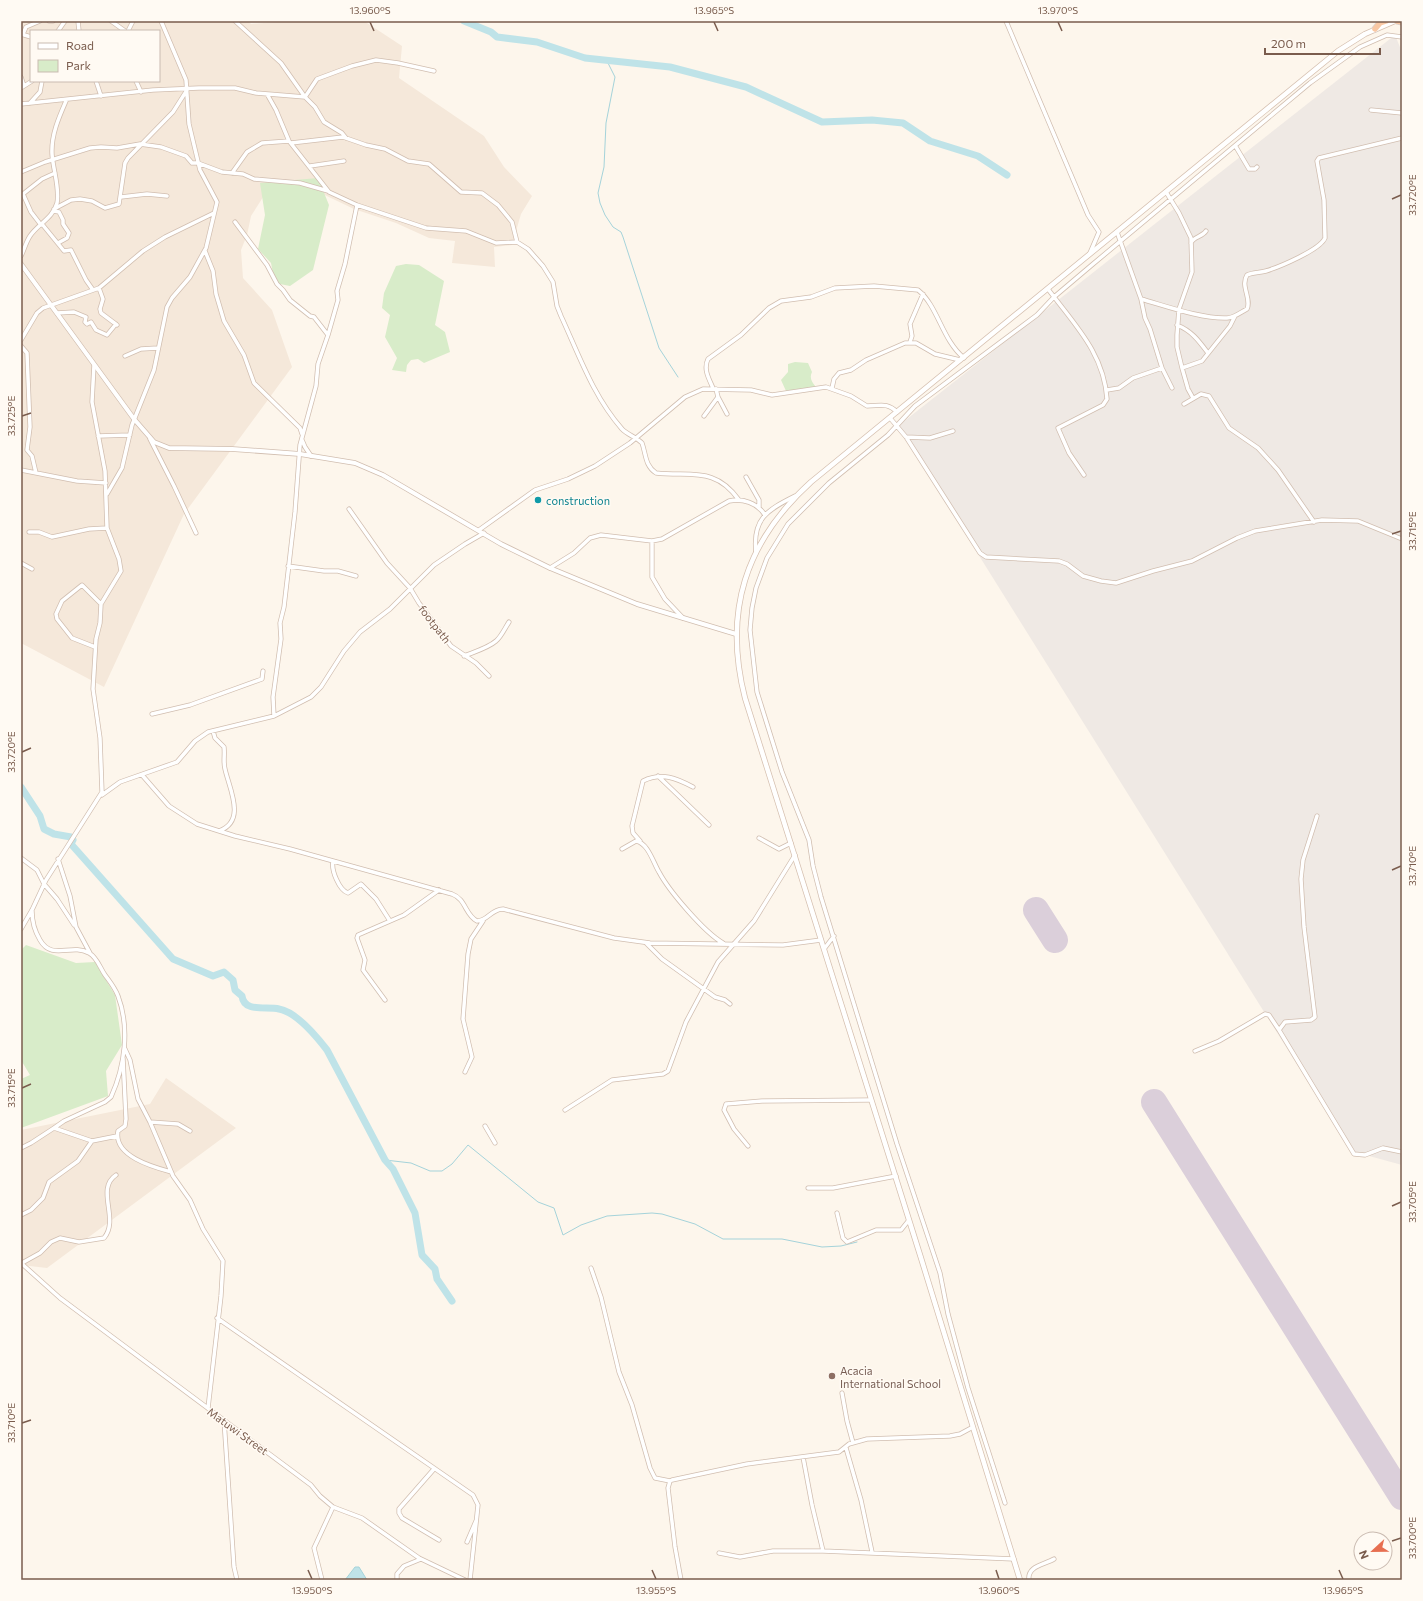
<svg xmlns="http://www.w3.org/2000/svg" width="1423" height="1601" font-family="Commissioner,sans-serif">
	<rect width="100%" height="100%" fill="#fdf6ec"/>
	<!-- residential -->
	<path fill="#f5e8da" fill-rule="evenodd" d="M21,21h227l3,3 39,-3h74l38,25 -3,32 85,58 20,31 28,29 -11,18 -9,31 -18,2 1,20 -43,-4 3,-22 -26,-3 -33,-15 -42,-14 -44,-21 -45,6 -14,22 -4,19 -6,15 2,28 29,32 20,57 -108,147 -80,173 -83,-44zM31,31h128v50h-128z
		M166,1078l70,50 -189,140 -26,-3v-135l129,-26z"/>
	<!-- industrial -->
	<path fill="#efe9e4" d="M1395,35l7,17v1113l-51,-14 -453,-725z"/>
	<!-- green -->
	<path fill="#d8ecc9" d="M318,178l11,27 -16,65 -23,16 -15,-3 -4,-20 -13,-14 7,-34 -5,-32z
		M406,264l13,1 25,16 -9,44 10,7 5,20 -26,11 -6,-4 -7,1 -4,5 -1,7 -14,-2 5,-12 -12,-21 5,-22 -8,-7 2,-15 12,-27z
		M795,362l13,1 4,9c-3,6 0,10 4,15l-30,4 -5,-11 7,-8v-8z
		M26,945l50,18 19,-1 20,33 7,50 -16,26 2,25 -87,32v-49l9,-4 -9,-15v-110z"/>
	<!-- water -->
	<path fill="#bfe3e8" stroke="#a5d3da" d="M355,1567h4l8,13h-22z"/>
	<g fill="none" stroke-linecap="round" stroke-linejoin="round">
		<!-- stream -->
		<path stroke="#a5d3da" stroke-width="1" d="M607,61l8,16 -9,46 -2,44 -6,26 2,10 5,12 8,12 8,5 2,5 36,111 19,29
			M385,1160l26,3 19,8h12l10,-7 16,-19 70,57 16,6 9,27 18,-10 26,-9 45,-3 10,1 33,10 28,15h59l40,8 19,-1 16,-4"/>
		<!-- river -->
		<path stroke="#bfe3e8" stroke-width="7" d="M464,21l27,11 6,5 40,5 48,16 85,9 76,20 76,35 50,-2 31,3 27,18 48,15 29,19
			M21,787l19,29 4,13 10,5 17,3
			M73,840l-2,4 102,115 40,17 11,-4 9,8 2,10 7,6c2,17 25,10 37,13 17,3 38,28 48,41l58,110 8,9 22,44 7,42 13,14 2,10 15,22"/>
		<!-- runway -->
		<path stroke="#dbcfda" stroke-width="26" d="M1036,910l19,30
			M1154,1102l248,395"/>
		<!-- minor casing -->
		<g stroke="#d1beb0" stroke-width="5">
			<path id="minor" d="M49,21h4
				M78,21l1,10
				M111,21l14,10
				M235,21l46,42 24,34 10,10 9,15 18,11 4,5
				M1006,21l82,194 11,17 -9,21
				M58,31l7,-10
				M128,31l5,-10
				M21,34l10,3
				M23,34l3,-7 14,-6
				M21,77l3,9
				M96,81l5,15
				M136,81l5,11
				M21,88l11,-7
				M267,94l9,16 13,31 40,51 28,13 69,23 40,3 30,12 21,-1 11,7 15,17 10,16 4,24 4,10c18,39 32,80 61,113 6,6 14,8 20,14 4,11 3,23 14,30 35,4 59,-7 83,27
				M30,103l10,-11 2,-11
				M21,104l132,-14 46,-2h36l21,5 49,4 12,-18 35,-13 24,-6 22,3 36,8
				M1371,110l31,3
				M291,143l52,-6 23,8 19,4 23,12 21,3 32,28 21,1 16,12 14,17 5,20
				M1236,147l13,22h6l2,-2
				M310,166l34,-5
				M21,172l24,-10 45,-14 11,-1 16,1 23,-4 21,3 25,9 6,7h6l24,9 21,2 11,5 46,4 28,8
				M232,173l15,-21 15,-9 27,-2
				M1166,192l13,21 12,25 1,34 -13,37 -2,26v12l5,21 6,21 5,9
				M121,197l26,-3 20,2
				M54,209l17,-9 9,-1 12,2 13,7 14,-4 6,-41 3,-5 45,-46 14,-22
				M54,211l5,1 4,8v4l6,9 -2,5 -9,5
				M235,222l32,43 10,19 6,6 7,10 20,16 4,1 14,18 -10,29 -2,22 -16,59 -5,67 -11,95 -4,16 1,16 -8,58 1,19
				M42,224l22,27 7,-1 15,30 7,10
				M41,225l-10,-13 -8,-18 19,-15 13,-6
				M1117,232l24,67 4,19 5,11 12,39 10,20
				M1191,243c2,-6 11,-6 15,-12
				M205,251l8,20 3,23 8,27 20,34 10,28 46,45 2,6
				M21,256c3,-6 5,-14 9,-20 8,-12 23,-18 27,-33 3,-15 -4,-33 -5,-49 -1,-19 7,-37 14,-53
				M99,288l4,11 -3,10 1,4 16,12
				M1048,289c26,35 56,64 59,110l-4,6 -45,23 11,25 15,22
				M1141,299c25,7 61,20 86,19 7,0 14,-6 20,-9 5,-10 -7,-23 0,-34 6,-3 12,-2 19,-4 13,-4 54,-21 59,-33l-1,-38 -7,-39 2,-3 83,-20
				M57,313l17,-1 12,5 -1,5 2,2 4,-2 5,8 11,5 9,-11
				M1177,325c15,6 22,16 31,28
				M328,335l10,-35 -1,-9 8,-27 12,-59
				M21,340l16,-27 6,-5 56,-20 44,-37 22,-14 49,-24
				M910,342l2,-6 -2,-12 13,-30
				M21,346l6,7 3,74 -3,23 5,6 4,17
				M125,356l16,-7 17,-1
				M1182,368l20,-7 28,-35 5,-10
				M713,388c-4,-9 -10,-19 -5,-29l33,-24 28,-27 12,-7 30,-4 24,-9 39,-2 44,4c20,16 24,50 46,68
				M832,388l2,-9 5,-6 12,-3 15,-10 39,-17h11l19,11 25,6
				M716,389l2,8 9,17
				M1107,390l12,-2 14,-10 29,-10
				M1184,404l17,-10 8,2 20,32 29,20 20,22 36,52
				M704,416l14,-19
				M890,418l16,19 74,116 6,4 73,4 8,3 16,12 18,5 15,2 37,-12 39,-10 45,-23 18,-7 67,-11 36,1 44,18
				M98,436l32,-1
				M906,437l24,1 23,-7
				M150,439l24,47 22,47
				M302,440l3,7 6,9
				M21,470l56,11 29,2
				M746,477l13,23v7
				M107,494l15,-26 10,-43 22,-55 13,-63 5,-9 18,-21 16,-29 11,-46 -17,-32 -11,-46 -3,-44 -25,-59
				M349,509l38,54 23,25 9,15 32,43 25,17 13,13
				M479,530l56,-40 33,-11 27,-13 35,-23 55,-46 18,-8 48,1 21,5 54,-8 25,9 16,10c13,0 20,-4 30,6
				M29,532h10l13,5 37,-8 18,-1
				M652,541v36l13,22 18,19
				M756,553c-4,-34 11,-43 39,-57
				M21,563l11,6
				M288,566l36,5h14l18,5
				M550,568l24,-15 16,-15 11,-3 51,6 10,-2 67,-38c14,-3 28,2 36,14
				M95,647l-23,-9 -15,-19 -1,-5 6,-13 20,-16 19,19
				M464,656c10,-4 24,-8 32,-15 5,-4 9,-13 13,-19
				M152,714l38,-9 72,-26 1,-8
				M213,731l2,7 9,9c1,8 -1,15 1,22 4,19 22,52 -6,62
				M142,775l27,31 28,18 38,12 55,13 162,45c14,5 13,21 25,27 11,0 14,-12 26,-12l111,29 36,5 133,2 38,-5
				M658,776l51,49
				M102,795l18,-13 57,-20 18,-21 13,-9 66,-16 37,-19 10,-10 23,-36 16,-19 30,-23 44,-44 31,-21 19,-11
				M1317,816l-14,44 -2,19 3,48 11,90 -4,3 -26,2 -6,8 75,124 11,1 18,-7 19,4
				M759,838l20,11 12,-6
				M640,841l-7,-8 -1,-7 11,-45c19,-9 33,-3 50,6
				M622,849l14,-8c12,2 17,21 23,31 10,19 45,60 64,71
				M21,858l16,12 7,14 13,15 17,26
				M58,859l12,37 6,31 14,26
				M333,861c-2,9 6,29 15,32l13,-9 15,15 14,22
				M32,911c0,11 2,19 8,29 12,21 31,3 49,13 8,4 11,15 16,22 5,7 10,13 13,21 12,32 7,70 -7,101l-6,5 -41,19 -10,7
				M21,929l11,-19 14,-30 56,-88 -2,-54 -7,-49 3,-50 4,-16 1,-19 20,-33 -2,-12 -12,-31 -2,-57 -13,-69 2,-37
				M646,943l16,16 53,38 10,3 5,4
				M824,949l10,-13
				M385,1000l-22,-30 2,-10 -8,-22 1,-3 46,-20 35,-25
				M125,1049l5,11 8,39 12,23 23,54 17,24 13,29 20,32 -2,35 -13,112
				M1195,1051l24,-10 46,-27 4,1 10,15
				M123,1058l3,61 -1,7 -7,5c-5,25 35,36 53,41
				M465,1072l7,-15 -9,-38 5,-65 3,-15 12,-18
				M565,1110l47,-30 51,-6 5,-3 18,-49 32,-60 36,-41 41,-66
				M150,1122l28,2 12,7
				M485,1126l10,17
				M748,1146l-14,-17 -10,-19 2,-6 36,-3 109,-1
				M21,1148l10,-5 23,-15 38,13 25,-5
				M808,1188h25l63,-12
				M837,1213l6,25 4,4 29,-12h25l8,-10
				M21,1215l10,-5 12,-12 6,-16 29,-21 14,-20
				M21,1263l39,35 251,187 9,11 13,11 29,11 57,40 46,22
				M22,1263l18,-10 11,-11 9,-4 19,4 25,-4c16,-19 -9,-49 12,-63
				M591,1268l10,29 18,75 13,33 18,63 5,10 15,3
				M217,1318l256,177 5,10 -8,75
				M842,1393l5,28 6,22
				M224,1420l10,147 3,13
				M846,1448l15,52 11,52
				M803,1457l9,48 11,46
				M434,1469l-35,40v4l3,5 37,22
				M1005,1503l-37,-115 -20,-74 -8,-41 -43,-129 -76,-247 -8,-31 -4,-26 -27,-68 -25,-80 -7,-62 2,-22 4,-20 11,-30 21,-34 41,-41 59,-48 27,-29 122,-91 17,-18 39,-33 217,-181 50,-36 27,-12 15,2
				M467,1542l9,-21
				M719,1553l21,4 33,-6h50l191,8
				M322,1580l-8,-32 19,-41
				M397,1580v-6l7,-8 17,-7
				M681,1580l-6,-33 -7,-59 2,-7 2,-1 75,-16 92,-12 10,-8 18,-5 83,-3 10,-2 13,-7
				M1029,1580c-2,-14 15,-15 25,-21"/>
		</g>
		<!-- tertiary casing -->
		<g stroke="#d1beb0" stroke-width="5.5">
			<path id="tertiary" d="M21,264l113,155 20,23 15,6 63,1 68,5 55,9 28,12 118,69 49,24 87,36 99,30"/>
		</g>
		<!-- secondary casing -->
		<g stroke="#d6c0b0" stroke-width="6">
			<path id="secondary" d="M1020,1580l-99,-322 -176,-560c-22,-86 0,-156 66,-216l527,-431 27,-17 30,-13"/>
		</g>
		<!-- trunk casing -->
		<g stroke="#dad1cd" stroke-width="7">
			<path id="trunk" d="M1397,21l5,1
				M1375,29l5,-6 6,-2"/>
		</g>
		<!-- minor -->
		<use href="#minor" stroke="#fff" stroke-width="3.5"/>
		<!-- tertiary -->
		<use href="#tertiary" stroke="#fff" stroke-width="4"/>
		<!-- secondary -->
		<use href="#secondary" stroke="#fff" stroke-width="4.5"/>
		<!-- trunk -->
		<use href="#trunk" stroke="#f9c8a4" stroke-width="5.5"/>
	</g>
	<!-- ticks -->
	<path fill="none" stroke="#7a5c4d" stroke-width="1.5" d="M370,22l4,9M714,22l4,9M1058,22l4,9M1392,199l9,-4M22,416l9,-3M1392,534l9,-3M22,752l9,-4M1392,870l9,-4M22,1088l9,-4M1392,1206l9,-4M22,1423l9,-3M1392,1541l9,-3M308,1570l4,9M652,1570l4,9M996,1570l3,9M1339,1570l4,9"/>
	<!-- markers -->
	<circle fill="#0f9aa8" stroke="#fffaf3" stroke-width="1.5" cx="538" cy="500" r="4"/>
	<circle fill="#8d6e63" stroke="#fffaf3" stroke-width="1.5" cx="832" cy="1376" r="4"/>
	<g text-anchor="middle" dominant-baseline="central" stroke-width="3" stroke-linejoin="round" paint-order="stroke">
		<!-- culture labels -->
		<g font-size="11" fill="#0d838f" stroke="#fffaf3" text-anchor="start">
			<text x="546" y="500">construction</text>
		</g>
		<!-- street labels -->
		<g font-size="11" fill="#7a5c4d" stroke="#fffaf3">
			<text transform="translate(435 624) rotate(52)">footpath</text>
			<text transform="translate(238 1431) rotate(36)">Matuwi Street</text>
		</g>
		<!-- education labels -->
		<g font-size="11" fill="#785e54" stroke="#fffaf3" text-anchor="start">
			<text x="840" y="1370">Acacia<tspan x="840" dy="13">International School</tspan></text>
		</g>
	</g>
	<!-- border -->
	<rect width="1423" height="1601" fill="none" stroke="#fffaf3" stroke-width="44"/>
	<!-- legend -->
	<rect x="30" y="30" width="130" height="52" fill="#fffaf3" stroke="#cabbb1"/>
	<rect x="38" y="43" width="20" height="6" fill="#ffffff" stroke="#cabbb1"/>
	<text x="66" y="50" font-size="12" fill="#7a5c4d">Road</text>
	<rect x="38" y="60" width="20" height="12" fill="#d8ecc9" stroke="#cabbb1"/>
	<text x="66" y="70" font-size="12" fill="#7a5c4d">Park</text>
	<!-- north arrow -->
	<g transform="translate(1373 1551) rotate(248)"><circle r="19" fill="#fffaf3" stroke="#cabbb1"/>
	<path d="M0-3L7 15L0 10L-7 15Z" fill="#e76f51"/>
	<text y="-6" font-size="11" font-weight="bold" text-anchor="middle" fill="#7a5c4d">N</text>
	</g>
	<!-- scale -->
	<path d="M1265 48v6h115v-6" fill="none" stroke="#7a5c4d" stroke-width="2"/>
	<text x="1271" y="48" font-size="12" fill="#7a5c4d" stroke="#fffaf3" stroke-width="3" paint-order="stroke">200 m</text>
	<rect x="22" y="22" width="1379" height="1557" fill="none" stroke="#7a5c4d" stroke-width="1.5"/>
	<g font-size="10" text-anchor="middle" fill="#7a5c4d">
		<text x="370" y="14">13.960°S</text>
		<text x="714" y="14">13.965°S</text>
		<text x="1058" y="14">13.970°S</text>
		<text transform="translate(1412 195) rotate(-90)" y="4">33.720°E</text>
		<text transform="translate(11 416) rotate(-90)" y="4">33.725°E</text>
		<text transform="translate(1412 531) rotate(-90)" y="4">33.715°E</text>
		<text transform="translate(11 752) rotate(-90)" y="4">33.720°E</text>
		<text transform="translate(1412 866) rotate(-90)" y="4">33.710°E</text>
		<text transform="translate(11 1088) rotate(-90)" y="4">33.715°E</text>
		<text transform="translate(1412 1202) rotate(-90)" y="4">33.705°E</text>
		<text transform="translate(11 1423) rotate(-90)" y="4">33.710°E</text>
		<text transform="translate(1412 1538) rotate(-90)" y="4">33.700°E</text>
		<text x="312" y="1594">13.950°S</text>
		<text x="656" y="1594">13.955°S</text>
		<text x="999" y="1594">13.960°S</text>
		<text x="1343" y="1594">13.965°S</text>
	</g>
</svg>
